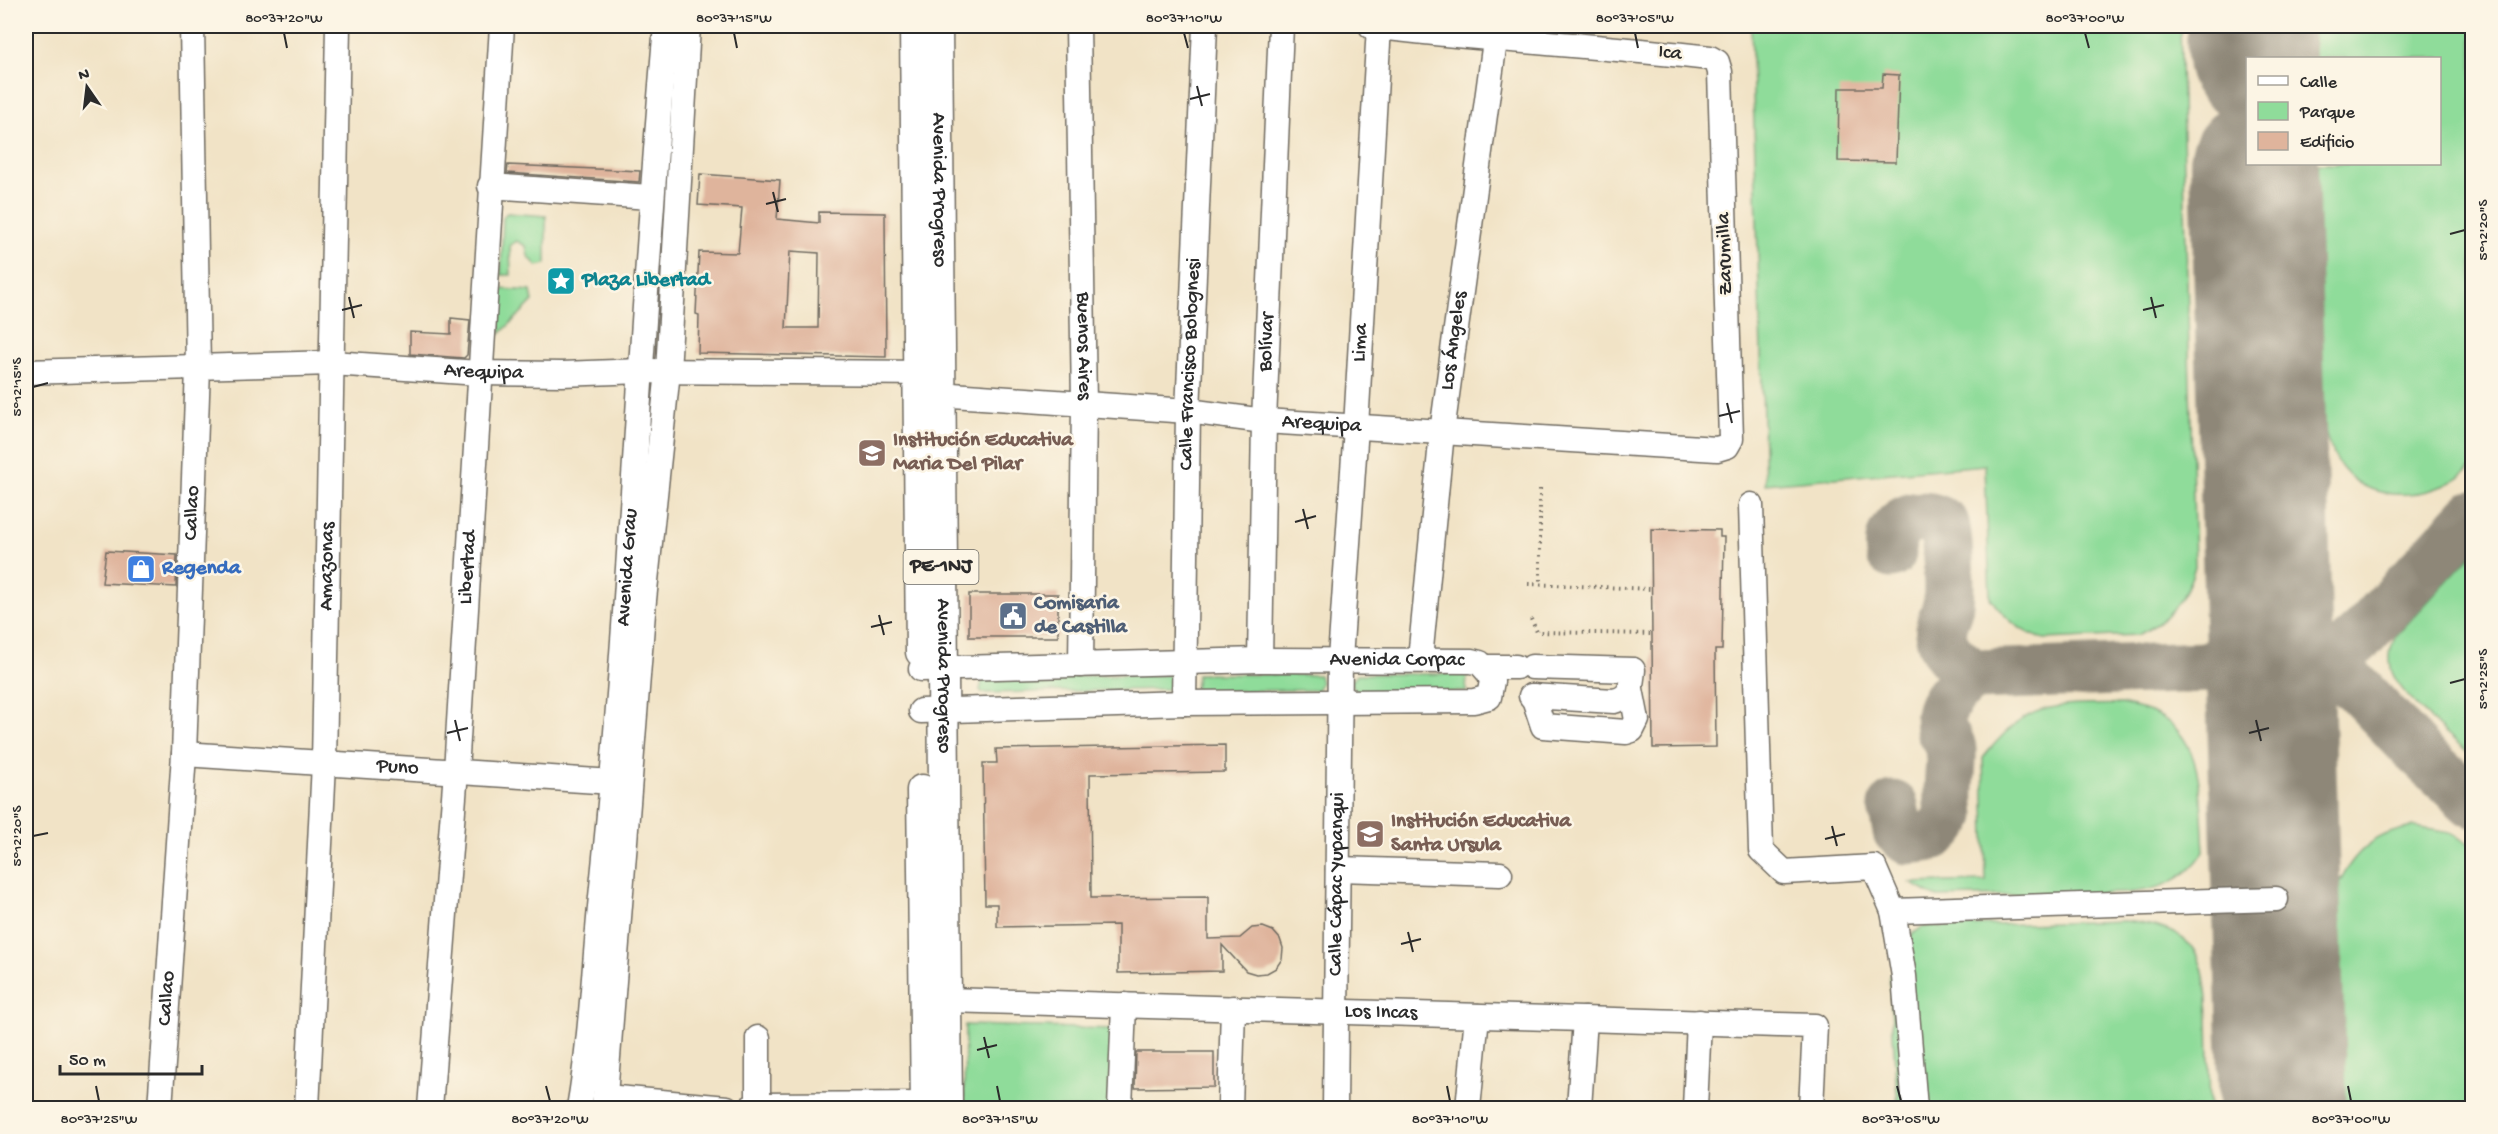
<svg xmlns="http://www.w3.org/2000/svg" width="2498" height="1134" font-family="'Gochi Hand',sans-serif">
	<rect width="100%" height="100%" fill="#fcf5e5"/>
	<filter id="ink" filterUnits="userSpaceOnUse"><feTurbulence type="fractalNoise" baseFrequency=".0167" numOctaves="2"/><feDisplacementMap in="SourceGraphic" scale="12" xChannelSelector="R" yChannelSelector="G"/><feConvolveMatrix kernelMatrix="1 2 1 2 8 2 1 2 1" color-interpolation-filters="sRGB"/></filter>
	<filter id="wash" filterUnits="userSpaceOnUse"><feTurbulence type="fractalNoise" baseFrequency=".008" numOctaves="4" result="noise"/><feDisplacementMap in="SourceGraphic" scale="24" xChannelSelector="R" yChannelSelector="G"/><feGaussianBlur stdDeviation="1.35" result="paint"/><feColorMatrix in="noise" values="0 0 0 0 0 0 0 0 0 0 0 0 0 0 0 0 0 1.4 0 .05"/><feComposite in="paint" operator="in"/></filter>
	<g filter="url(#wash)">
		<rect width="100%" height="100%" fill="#f1e3c6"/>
		<!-- green -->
		<path fill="#8fdc9a" stroke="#5d8462" stroke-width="1.5" d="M1751,26h429l15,540c-8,32 -28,56 -58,69l-92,4c-24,-5 -41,-22 -55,-41l-5,-133 -220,19z
			M2311,26h161v440c-30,32 -98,42 -129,3 -14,-17 -19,-39 -22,-61l-6,-244h125v-106h-128z
			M507,213l39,3v48l-9,2 -9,-10 -2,-10 -9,-5 -7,4 1,30h-10l2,-58z
			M501,289l30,2 2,10 -33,33z
			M2472,554v202c-21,-20 -70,-58 -80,-84 -4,-13 -2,-25 4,-36z
			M1197,674l122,1 2,8 -4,7 -119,1 -3,-1z
			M1357,674h110l-1,18 -110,-1 -5,-9z
			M1169,675l4,7 -4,7 -186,4 -3,-3 3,-13z
			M2122,704c10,3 21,5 31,9 54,23 47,91 51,139 -20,30 -45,38 -79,41l-190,4 -24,-14 75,-2 -3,-123c46,-60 69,-51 139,-54z
			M2415,827l35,6 22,12v263h-129l-6,-220c15,-36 39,-56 78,-61z
			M2125,921c72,8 81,32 83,100 1,29 1,58 2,87h-312l-9,-131 24,-43 9,-7z
			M965,1025l151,4 -5,79h-147z"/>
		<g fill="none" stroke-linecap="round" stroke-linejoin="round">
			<!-- taxiway -->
			<path stroke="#8e8778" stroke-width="51" d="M1891,553c-5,-32 29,-45 53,-29 4,14 6,64 4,80 -1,8 -6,15 -7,23 -3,22 17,36 33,48
				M2317,667l24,-13 17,-15 114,-123
				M1893,806l5,25 9,8c25,-2 30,-2 43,-24 -4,-22 2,-44 1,-66 0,-8 -9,-13 -10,-21 -5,-24 17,-42 33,-53l295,-10 48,2 19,7 20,13 62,65 54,50"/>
			<!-- runway -->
			<path stroke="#8e8778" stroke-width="128" d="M2250,26l1,32
				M2254,164l29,944"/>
		</g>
		<g id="blocks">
			<!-- building -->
			<path fill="#dfb49c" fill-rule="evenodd" d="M1883,74l16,1 -3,87 -58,-1 1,-73h43z
				M508,165l132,6 -1,11 -132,-9z
				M700,174l80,6 -3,39 42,4v-11l66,1 1,144 -188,-4 1,-38 -3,-1 3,-62 39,1 4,-45 -44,-3zM790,251l29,2 -1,75h-32z
				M451,318l19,2 -3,35 -3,3 -54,-4v-22l41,2z
				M1651,529l69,1v7h4l-2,113h-7l1,97 -63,1z
				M106,551l71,4 -1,32 -74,-4z
				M969,594h89v43h-89z
				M1225,745v27l-135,2 1,124 117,-1v42l32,-1 12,-10 11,-1 10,4 7,8 3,9 -1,11 -6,9 -9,5 -11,1 -10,-3 -24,-26v26l-104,2v-48l-121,2v-23h-12l-2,-141h14l-1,-14z
				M1136,1052h78v35l-79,1z"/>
		</g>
	</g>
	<g filter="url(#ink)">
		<use href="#blocks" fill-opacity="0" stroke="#706b61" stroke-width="1.5"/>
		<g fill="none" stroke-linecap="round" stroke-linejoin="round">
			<!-- minor casing -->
			<g stroke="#706b61" stroke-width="27">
				<g id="minor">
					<path id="s1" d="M1078,26l6,377 -3,262"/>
					<path d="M490,186l160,11"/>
					<path id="s2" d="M26,372l306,-9 147,10 83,1 80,-3 293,2"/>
					<path id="s3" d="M923,393l265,18 76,10 453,28 10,-3 4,-7 -11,-367 -3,-10 -7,-4c-113,-13 -226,-18 -339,-32"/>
					<path d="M1751,505l10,345 23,22 90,-5 19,44 383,-12"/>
					<path id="s4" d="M1420,659l22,-227 55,-406"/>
					<path id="s5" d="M1260,660l4,-239 17,-395"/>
					<path d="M1485,667h31"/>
					<path id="s6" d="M921,669l339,-9 212,1 8,2 8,9 4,9 -3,16 -15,4 -290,2 -263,8"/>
					<path d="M1531,696l83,5c18,-4 17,-15 19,-31l-101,-3"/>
					<path d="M1533,696l10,30 83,6 6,-2 5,-10 -6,-31"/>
					<path id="s7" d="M1184,703l4,-292 17,-385"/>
					<path id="s8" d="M184,754l429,28"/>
					<path d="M1338,869l162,5"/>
					<path d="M1893,911l11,65 11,132"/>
					<path id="s9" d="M947,1000l868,26 -4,82"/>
					<path d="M606,1097l121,11"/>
					<path d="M758,1105v-67"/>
					<path id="s10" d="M160,1108l24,-354 14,-386 -6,-342"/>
					<path id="s11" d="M307,1108l17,-345 14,-737"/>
					<path id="s12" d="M430,1108l26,-337 46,-745"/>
					<path id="s13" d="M579,1108c12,-69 15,-141 22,-211 30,-290 39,-581 65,-871"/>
					<path d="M604,1108l40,-508 24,-229 20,-345"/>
					<path d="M750,1108l8,-3 168,-1"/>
					<path d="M1120,1108l4,-103"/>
					<path d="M1230,1108l3,-100"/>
					<path id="s14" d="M1335,1108l5,-449 16,-232 23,-401"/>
					<path d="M1468,1108l9,-92"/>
					<path d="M1579,1108l6,-89"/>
					<path d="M1695,1108l4,-86"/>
				</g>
			</g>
			<!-- major casing -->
			<g stroke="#706b61" stroke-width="33">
				<g id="major">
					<path d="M915,26l6,626"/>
					<path id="s15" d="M937,26l10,1082"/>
					<path d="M922,790l4,318"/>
				</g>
			</g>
			<!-- path -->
			<path stroke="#706b61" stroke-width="4" stroke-dasharray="1.5 4.5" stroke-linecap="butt" d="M2469,26l3,21
				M1540,489v95
				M1528,584l124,5
				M1531,619l6,13 115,2"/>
			<!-- minor -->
			<use href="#minor" stroke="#fff" stroke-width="24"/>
			<!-- major -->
			<use href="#major" stroke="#fff" stroke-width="30"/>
		</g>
	</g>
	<!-- ticks -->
	<path fill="none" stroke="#2b2b2b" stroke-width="2" d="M284,33l3,15M734,33l3,15M1184,33l4,15M1635,33l3,15M2085,33l4,15M1197,86l5,20M1190,99l20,-5M773,192l5,20M766,204l20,-5M2450,234l15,-4M349,297l5,21M2151,297l5,21M342,310l20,-5M2143,310l21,-5M33,387l15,-4M1727,403l5,20M1719,416l21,-5M1303,509l5,20M1295,522l21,-6M879,615l5,20M871,627l21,-5M2450,683l15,-4M455,720l5,21M2256,720l5,21M447,733l21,-5M2249,733l20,-5M1832,826l5,20M33,836l15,-3M1825,839l20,-5M1408,932l5,20M1401,944l20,-5M984,1037l5,21M977,1050l20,-5M96,1086l3,15M546,1086l4,15M997,1086l3,15M1447,1086l3,15M1897,1086l4,15M2348,1086l3,15"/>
	<!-- icons -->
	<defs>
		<g id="sight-square" transform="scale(1.5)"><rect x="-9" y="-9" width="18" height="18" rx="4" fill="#0f9aa8" stroke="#fcf5e5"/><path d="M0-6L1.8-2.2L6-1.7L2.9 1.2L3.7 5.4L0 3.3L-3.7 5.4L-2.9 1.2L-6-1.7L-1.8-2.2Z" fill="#fff"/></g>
		<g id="school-square" transform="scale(1.5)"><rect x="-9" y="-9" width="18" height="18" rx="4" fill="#8d6e63" stroke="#fcf5e5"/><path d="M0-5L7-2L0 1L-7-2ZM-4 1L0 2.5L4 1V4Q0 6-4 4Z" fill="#fff"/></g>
		<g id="shop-square" transform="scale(1.5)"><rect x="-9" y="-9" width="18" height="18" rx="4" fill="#3f7fe0" stroke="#fcf5e5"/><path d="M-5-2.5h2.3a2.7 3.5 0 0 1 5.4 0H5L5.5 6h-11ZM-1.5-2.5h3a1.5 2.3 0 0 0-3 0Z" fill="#fff"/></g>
		<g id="civic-square" transform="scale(1.5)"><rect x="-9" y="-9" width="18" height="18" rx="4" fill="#5c6f8a" stroke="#fcf5e5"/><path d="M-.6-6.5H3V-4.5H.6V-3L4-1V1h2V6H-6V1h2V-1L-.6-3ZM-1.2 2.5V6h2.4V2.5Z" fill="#fff"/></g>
	</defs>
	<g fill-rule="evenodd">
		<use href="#sight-square" x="561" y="281"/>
		<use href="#school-square" x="872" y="453"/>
		<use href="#shop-square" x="141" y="569"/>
		<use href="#civic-square" x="1013" y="616"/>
		<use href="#school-square" x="1370" y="834"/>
	</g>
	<g text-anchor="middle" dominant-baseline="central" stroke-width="5" stroke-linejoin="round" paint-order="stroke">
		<!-- shield labels -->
		<rect fill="#fcf5e5" stroke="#6a6863" stroke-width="1.5" x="903.5" y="550" width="75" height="34" rx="4.5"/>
		<g font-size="20" font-weight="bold" fill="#2b2b2b">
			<text x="941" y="567">PE-1NJ</text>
		</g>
		<!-- street labels -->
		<g font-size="21" fill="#2b2b2b" stroke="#fcf5e5">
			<text transform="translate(1670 54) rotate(7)">Ica</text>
			<text stroke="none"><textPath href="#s15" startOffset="164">Avenida Progreso</textPath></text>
			<text transform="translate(1726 254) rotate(-92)">Zarumilla</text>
			<text stroke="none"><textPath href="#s4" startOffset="320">Los Ángeles</textPath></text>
			<text stroke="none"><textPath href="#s5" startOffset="318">Bolívar</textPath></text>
			<text stroke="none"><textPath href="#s14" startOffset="766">Lima</textPath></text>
			<text stroke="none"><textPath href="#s1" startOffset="320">Buenos Aires</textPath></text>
			<text stroke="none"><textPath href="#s7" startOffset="339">Calle Francisco Bolognesi</textPath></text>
			<text stroke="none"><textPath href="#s2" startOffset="458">Arequipa</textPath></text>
			<text stroke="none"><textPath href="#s3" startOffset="400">Arequipa</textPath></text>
			<text stroke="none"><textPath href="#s10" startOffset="596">Callao</textPath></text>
			<text stroke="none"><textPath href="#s11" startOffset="542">Amazonas</textPath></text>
			<text stroke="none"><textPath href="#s12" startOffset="542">Libertad</textPath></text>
			<text stroke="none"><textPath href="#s13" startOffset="543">Avenida Grau</textPath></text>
			<text stroke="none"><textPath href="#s6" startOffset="476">Avenida Corpac</textPath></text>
			<text stroke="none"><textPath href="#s15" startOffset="650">Avenida Progreso</textPath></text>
			<text stroke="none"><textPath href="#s8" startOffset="214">Puno</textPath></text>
			<text stroke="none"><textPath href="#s14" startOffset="224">Calle Cápac Yupanqui</textPath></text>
			<text stroke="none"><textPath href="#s10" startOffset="110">Callao</textPath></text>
			<text stroke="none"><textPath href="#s9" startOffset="434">Los Incas</textPath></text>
		</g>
		<!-- culture labels -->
		<g font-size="21" font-weight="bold" fill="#0d838f" stroke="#fcf5e5" text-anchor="start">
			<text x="582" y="281">Plaza Libertad</text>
		</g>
		<!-- education labels -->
		<g font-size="21" font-weight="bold" fill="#785e54" stroke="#fcf5e5" text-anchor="start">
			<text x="893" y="441">Institución Educativa<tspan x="893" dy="24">Maria Del Pilar</tspan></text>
			<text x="1391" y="822">Institución Educativa<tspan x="1391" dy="24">Santa Ursula</tspan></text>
		</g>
		<!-- shop labels -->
		<g font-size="21" font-weight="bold" fill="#366cbe" stroke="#fcf5e5" text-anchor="start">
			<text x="162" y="569">Regenda</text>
		</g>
		<!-- service labels -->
		<g font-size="21" font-weight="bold" fill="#4e5e75" stroke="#fcf5e5" text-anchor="start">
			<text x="1034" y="604">Comisaria<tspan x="1034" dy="24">de Castilla</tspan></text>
		</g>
	</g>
	<!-- margin -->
	<rect width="2498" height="1134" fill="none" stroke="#fcf5e5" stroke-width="66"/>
	<!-- legend -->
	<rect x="2246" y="57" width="195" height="108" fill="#fcf5e5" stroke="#a8a49b" stroke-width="1.5"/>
	<rect x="2258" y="76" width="30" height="9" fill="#ffffff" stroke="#a8a49b" stroke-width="1.5"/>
	<text x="2300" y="87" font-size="18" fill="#2b2b2b">Calle</text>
	<rect x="2258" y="102" width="30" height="18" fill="#8fdc9a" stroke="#a8a49b" stroke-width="1.5"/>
	<text x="2300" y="117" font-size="18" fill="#2b2b2b">Parque</text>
	<rect x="2258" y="132" width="30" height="18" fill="#dfb49c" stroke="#a8a49b" stroke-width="1.5"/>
	<text x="2300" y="147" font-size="18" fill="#2b2b2b">Edificio</text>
	<!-- north arrow -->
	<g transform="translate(87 87) rotate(346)" stroke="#fcf5e5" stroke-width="4.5" paint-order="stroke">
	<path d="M0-4.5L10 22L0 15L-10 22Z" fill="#2b2b2b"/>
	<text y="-9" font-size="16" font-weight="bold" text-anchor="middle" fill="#2b2b2b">N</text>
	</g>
	<!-- scale -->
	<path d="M60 1065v9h142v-9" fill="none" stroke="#2b2b2b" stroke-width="3"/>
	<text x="69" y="1065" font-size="18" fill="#2b2b2b" stroke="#fcf5e5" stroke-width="4.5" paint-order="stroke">50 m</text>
	<rect x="33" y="33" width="2432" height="1068" fill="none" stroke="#2b2b2b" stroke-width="2"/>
	<g font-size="15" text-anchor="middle" fill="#2b2b2b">
		<text x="284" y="22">80°37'20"W</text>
		<text x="734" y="22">80°37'15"W</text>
		<text x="1184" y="22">80°37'10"W</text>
		<text x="1635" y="22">80°37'05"W</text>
		<text x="2085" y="22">80°37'00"W</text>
		<text transform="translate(2482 230) rotate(-90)" y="5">5°12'20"S</text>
		<text transform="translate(16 387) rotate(-90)" y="5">5°12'15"S</text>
		<text transform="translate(2482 679) rotate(-90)" y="5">5°12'25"S</text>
		<text transform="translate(16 836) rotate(-90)" y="5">5°12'20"S</text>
		<text x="99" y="1123">80°37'25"W</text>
		<text x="550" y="1123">80°37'20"W</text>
		<text x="1000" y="1123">80°37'15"W</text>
		<text x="1450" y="1123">80°37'10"W</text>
		<text x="1901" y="1123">80°37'05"W</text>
		<text x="2351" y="1123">80°37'00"W</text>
	</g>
</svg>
